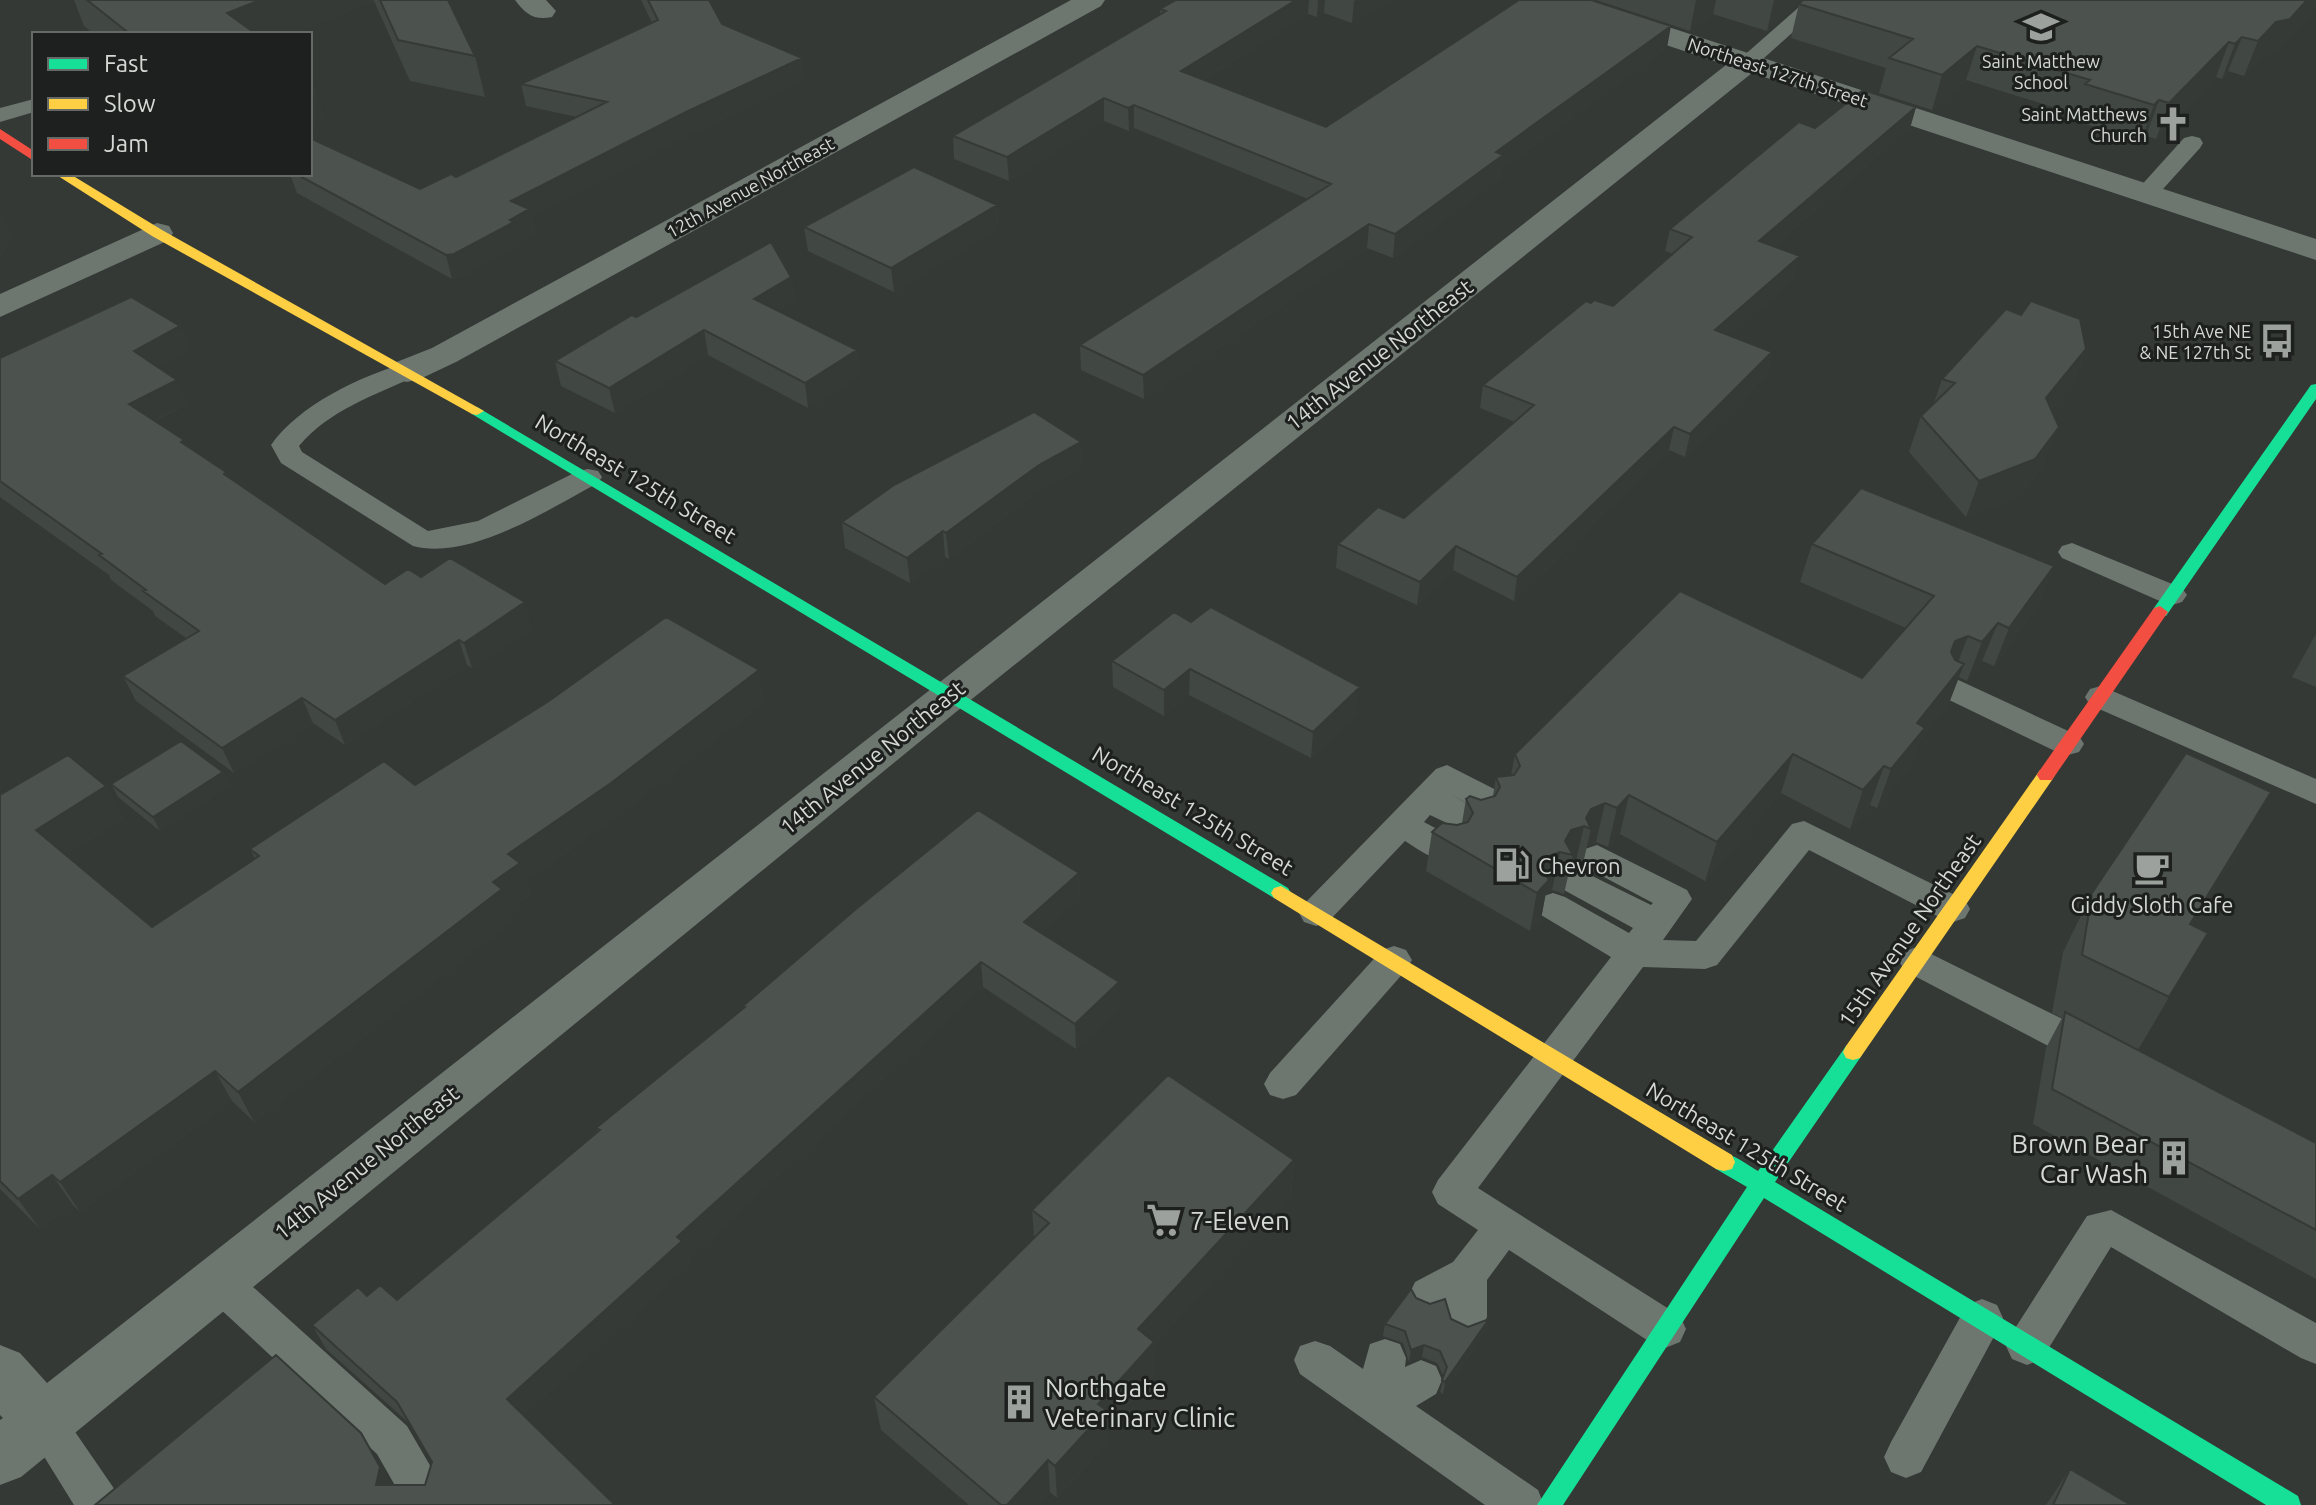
<svg xmlns="http://www.w3.org/2000/svg" width="2316" height="1505" font-family="Ubuntu,sans-serif">
	<rect width="100%" height="100%" fill="#343935"/>
	<g fill="none" stroke-linecap="round" stroke-linejoin="round">
		<!-- lane -->
		<path fill="#6d7770" fill-rule="evenodd" d="M1807,0h22l-74,66h-14l-3,-4 3,-4z
			M34,99v13l-34,10v-14z
			M2192,136l8,2 3,5 -3,5 -46,51h-16l-4,-5 4,-5 46,-51z
			M407,363l9,3 4,5 -4,5c-41,19 -87,34 -117,70l3,6 126,79 50,-10 100,-50 10,-2 10,2 4,6 -4,6c-49,26 -128,78 -185,63l-132,-83 -10,-18c27,-39 90,-70 136,-82z
			M2072,543l110,45 5,7 -5,7 -10,3 -10,-3 -100,-44 -4,-6 4,-6z
			M1954,678l125,58 5,8 -5,8 -11,3 -11,-3 -114,-55 -4,-8 4,-8z
			M2101,686l215,93v25l-226,-99 -5,-8 5,-8z
			M1447,765l59,30 4,8 -4,8c-21,7 -38,-7 -55,-17l35,21 5,9 -5,9 -12,3 -44,-21 -6,7 35,19 5,9 -5,9c-21,6 -36,-7 -54,-18l-77,81 -12,4 -12,-4 -5,-9 5,-9 132,-135z
			M1804,821l161,79 5,9 -5,9 -12,4 -12,-4 -132,-68 -92,115 -12,4 -62,-2 -165,221 202,128 6,13 -6,13 -15,6 -15,-6 -141,-92 -22,30v37l-6,13 -15,6 -15,-6 -6,-13 1,-10 -17,6 -14,-5 -6,-13 6,-13 38,-20 25,-32 -40,-26 -6,-12 6,-12 173,-223 -70,-42 -5,-9 5,-9 12,-4 12,4 64,36 4,-5 -69,-38 -5,-9 5,-9 12,-4 75,37 2,-2 -68,-36 -5,-9 5,-9 12,-4 90,45 5,9 -29,41 33,1 96,-117z
			M1394,946l12,4 6,10 -6,10 -110,125 -13,4 -13,-4 -6,-11 6,-11 112,-123z
			M1917,947l188,93 5,11 -5,11 -13,4 -13,-4 -174,-91 -6,-10 6,-10z
			M2111,1210l205,113v41l-15,-6 -190,-111 -69,112 -15,6 -15,-6 -6,-13 6,-13 75,-117z
			M218,1263l14,5 175,158 35,60 -6,19h-44l5,-16 -20,-35 -173,-160 -6,-13 6,-13z
			M1982,1299l15,6 6,13 -6,13 -76,141 -15,6 -15,-6 -7,-15 7,-15 76,-137z
			M1385,1339l15,5 6,14 -1,9 16,-7 15,6 6,14 -6,14 -20,12 122,84 6,15h-59l-185,-131 -6,-14 6,-14 15,-5 15,5 33,23 7,-25z
			M43,1401l15,6 57,83 6,15h-47l-52,-84 6,-14z"/>
		<!-- street -->
		<path fill="#6d7770" fill-rule="evenodd" d="M515,0h31l10,11 -4,6c-17,4 -27,-3 -37,-17z
			M1071,0h34l-4,6 -645,356 -36,17 -13,3 -13,-3 -5,-8 5,-8 38,-15z
			M1545,0h41l730,239v21l-564,-187 -785,630 -946,774 -21,8v-65l3,-2 -3,-3v-70l20,8 27,30 1679,-1318 -177,-59z
			M157,223l12,3 4,7 -4,7 -169,77v-23z"/>
		<!-- fast -->
		<path fill="#16e098" fill-rule="evenodd" d="M2316,384v15l-150,217h-12l-2,-4 2,-4 157,-223z
			M477,407l811,481 3,5 -3,5h-14l-802,-484 -2,-3z
			M1853,1044l7,2 3,6 -3,6 -85,124 523,314 3,9h-35l-502,-307 -201,307h-26l210,-318 -31,-18 -3,-7 3,-7c15,-5 29,9 42,16l88,-125z"/>
		<!-- slow -->
		<path fill="#ffcf43" fill-rule="evenodd" d="M55,174h15l92,56 322,181 -7,4 -5,-1 -320,-178z
			M2046,768l6,2 3,5 -3,5 -192,278 -7,2 -7,-2 -3,-6 3,-6 194,-276z
			M1281,886l451,269 3,7 -3,7 -8,2 -8,-2 -442,-271 -3,-5 3,-5z"/>
		<!-- jam -->
		<path fill="#f24e42" fill-rule="evenodd" d="M0,129l34,22v10l-34,-22z
			M2160,606l8,6 -116,168h-12l-3,-5 3,-5 114,-162z"/>
	</g>
	<!-- wall -->
	<path fill="#414743" d="M74,0h374l27,56 10,41 -75,-16 -36,-80 -83,33h-197l-10,-8z
		M641,0h68l13,24 83,56 -115,54 -159,83 4,15 -16,9 1,4 -59,32 -9,2 -155,-86 -7,-19h20l110,15 36,-12 121,-60 -51,-11 -5,-22 131,-61z
		M1176,0h216l-40,23 -28,-10 -7,4 -9,-3 -104,65 122,48 341,-79 -166,122 -1,8 -107,80 -26,-10 -223,151 -63,-29 -1,-25 228,-146 -174,-71 -5,3 -25,-10 -95,60 -55,-22 -1,-23 207,-121v-6z
		M1596,0h206l-35,31 -54,-17 -23,17z
		M2316,0l-1,10 -39,43 -14,3 -18,20 -16,-5 -6,8 -6,-2 -60,62 -10,-3 -5,5 -68,-21 2,-6 -109,-34 -34,30 -53,-17 7,-25 -95,-30 8,-34z
		M1916,107l-6,21 -136,118 20,32 -65,58 43,16 -6,23 -81,82 -16,-7 -155,151 -61,-31 -36,35 -81,-37 2,-24 66,-26 111,-96 -35,-14 3,-23 108,-82 22,3 60,-52 -8,-3 5,-22 145,-101z
		M997,205l1,23 -104,64 -86,-41 -4,-24z
		M791,277l4,24 -17,10 79,39 3,25 -52,33 -100,-53 -93,58 -54,-27 -6,-25 81,-44z
		M180,326l9,24 -31,17 19,13 10,24 -32,17 73,56 157,107 36,-7 111,51 -60,40 -5,-3 -122,80 -32,-22 -79,50 -98,-72 -13,-25 63,-38 -31,-22 -2,-5 -42,-31 -2,-5 -109,-78v-139z
		M2086,349l-13,36 -22,26 -6,52 -24,32 -55,22 -57,-65 12,-36 13,-13 8,-24z
		M1081,442l1,25 -42,23 -91,69 -4,-2 -35,26 -65,-35 -3,-26z
		M1812,544l242,22 -16,39 -44,61 -12,-5 -15,20 -8,-4 -10,26 -27,34 -11,29 -34,42 -7,-3 -20,24 -69,-36 -76,88 -85,-47 -12,13 -12,-5 -9,4 -5,22 -7,-3 -5,2 -6,27 -12,-4 -6,2 -5,27 -11,12 -104,-60 6,-39 30,-9 4,-24 15,1 12,-4 3,-19 15,-2 4,-21 347,-76 44,-50 -106,-46z
		M1191,622l166,91 -46,45 -122,-63 -25,21 -51,-29 -1,-26z
		M2316,634v53l-24,-10z
		M765,702l-145,112 -94,67 4,14 -21,14 4,12 -259,201 -22,-21 -152,111 -7,-7 -33,24 -40,-40v-394l106,-9 17,32 -58,37 87,72 103,-68 -5,-10 165,-64z
		M223,772l6,14 -69,45 -42,-34 -7,-13z
		M2238,851l-46,74 16,8 -70,117 178,93v136l-283,-155 13,-76 16,-30 -10,-5 11,-61 29,-59z
		M1079,873l1,26 -38,34 78,74 -44,42 -93,-62 -295,272 2,6 -166,151 91,89 -224,-20h34l7,-22 -22,-39 -84,-75 -14,-24 55,-29 30,4 201,-168 -2,-4 148,-119 -1,-3z
		M1294,1160l-3,35 -137,150v30l-48,54 1,14 -50,55 -7,-6 -11,13h-70l-88,-75 -7,-33 160,-159 -2,-28z
		M1416,1298l35,21 17,8 21,-8 -3,12 -43,63 -3,-2 4,-15 -7,-14 -15,-6 -13,5 -6,-19 -20,-7 2,-12z
		M2070,1469l61,36h-85z"/>
	<!-- shaded-wall -->
	<path fill="#353a37" d="M260,0h113l1,1 -83,33h-56l-8,-21z
		M1296,0h13l-1,14 -127,79v-22z
		M1318,0h7l-1,13 -7,4z
		M1356,0h36l-40,23 2,-22z
		M1696,0h20l-3,14 -23,17z
		M1774,0h28l-35,31z
		M2307,0h9l-1,10 -39,43 -14,3 -18,20 14,-35 18,-19z
		M1671,26l-4,22 -166,122 -1,8 -107,80 2,-24 101,-82z
		M2242,37l-14,34 -6,8 13,-35z
		M2229,42l-13,35 -60,62 13,-36z
		M1977,46l-11,34 -34,30 10,-35z
		M802,58l3,22 -115,54 -159,83 4,15 -16,9 1,4 -59,32 -9,2 -6,-24 65,-54 175,-89z
		M312,76l13,42 -15,7v-48z
		M1104,98v23l-95,60 -2,-24z
		M2159,100l-13,36 -5,5 13,-36z
		M1134,105v23l-5,3 -1,-23z
		M1916,107l-6,21 -156,135 5,-22z
		M997,205l1,23 -104,64 -3,-24z
		M0,210l13,29 -13,20z
		M1369,224l-2,24 -223,151 -1,-24z
		M1800,256l-6,22 -84,75 5,-23z
		M791,277l4,24 -37,23 -4,-25z
		M180,326l9,24 -45,25 -10,-24z
		M704,330l4,25 -93,58 -6,-25z
		M2086,349l-13,36 -41,49 14,-36z
		M857,350l3,25 -52,33 -3,-25z
		M1772,352l-6,23 -81,82 5,-23z
		M177,380l10,24 -47,24 -11,-24z
		M1674,427l-5,23 -155,151 3,-24z
		M2059,427l-14,36 -24,32 -55,22 13,-36z
		M1081,442l1,25 -42,23 -91,69 -3,-26 93,-68z
		M943,531l2,26 -35,26 -3,-25z
		M1456,546l-3,24 -36,35 3,-23z
		M2054,566l-16,39 -44,61 15,-38z
		M525,602l7,26 -60,40 -8,-25z
		M1998,623l-16,38 -15,20 15,-39z
		M1968,636l-15,39 -13,5 15,-39z
		M459,640l8,25 -122,80 -10,-25z
		M1964,664l-15,39 -27,34 -11,29 -34,42 14,-39 26,-46z
		M1190,669l-1,26 -25,21v-26z
		M759,670l6,32 -145,112 -94,67 4,14 -21,14 4,12 -259,201 -16,-30 255,-210 15,-28z
		M1360,687l-3,26 -46,45 2,-26z
		M302,698l11,25 -79,50 -12,-25z
		M1793,754l-12,39 -76,88 12,-39z
		M1884,766l-14,39 -20,24 13,-39z
		M223,772l6,14 -69,45 -7,-14z
		M106,786l17,32 -69,44 -18,-32z
		M2271,792l-33,59 -81,131 33,-58z
		M1629,795l-9,39 -12,13 9,-39z
		M1605,803l-9,39 -9,4 4,-17 -5,-11 5,-9z
		M1584,826l-9,39 -5,2 3,-12 -8,-14 6,-11z
		M1560,852l-8,38 -6,2 -5,27 -11,12 11,-62 5,-12z
		M1079,873l1,26 -54,49 -2,-26z
		M2208,933l-34,58 -38,64 33,-58z
		M981,962l2,25 -295,272 2,6 -172,157 -11,-23 170,-162z
		M1119,982l1,25 -44,42 -1,-25z
		M215,1071l17,30 -152,111 -20,-30z
		M1294,1160l-3,35 -137,150v30l-48,54 1,14 -50,55 -2,-32 43,-62 40,-75z
		M52,1175l21,30 -33,24 -22,-30z
		M1489,1319l-3,12 -43,63 2,-12z
		M1424,1345l-2,12 -13,5 2,-12z
		M361,1433l33,56 -18,-4z
		M1048,1460l2,32 -11,13h-32z"/>
	<!-- building -->
	<path fill="#4c534e" stroke="#353a37" stroke-width="2" d="M87,0h173l-33,13 29,21h-126z
		M380,0h68l27,56 -77,-16z
		M648,0h61l13,24 80,34 -116,54 -175,89 18,8 -19,11 4,2 -60,32 -8,1 -150,-81h14v-36l110,51 31,-15 5,3 151,-75 -86,-18 137,-64z
		M1176,0h120l-115,71 145,56 193,-127h72l80,26 -175,126 7,3 -108,79 -26,-10 -226,151 -63,-30 251,-161 -197,-79 -6,3 -24,-10 -97,59 -54,-21 213,-125 -6,-2z
		M1803,0h504l-17,19 -14,3 -18,19 -16,-4 -7,7 -6,-2 -60,61 -10,-3 -5,5 -69,-21 5,-4 -113,-34 -35,29 -53,-17 24,-19 -114,-35z
		M1863,90l53,17 -157,134 41,15 -85,74 57,22 -82,82 -16,-7 -157,150 -61,-31 -36,36 -82,-38 40,-37 26,11 130,-113 -51,-20 103,-84 5,2 3,-3 19,6 79,-69 -22,-8 129,-107 16,6z
		M914,167l83,38 -106,63 -87,-41z
		M771,242l20,35 -37,22 103,51 -52,33 -101,-53 -95,58 -54,-27 77,-46 4,2z
		M131,297l49,29 -46,25 43,29 -48,24 55,36 -3,2 45,30 -2,2 161,110 23,-15 13,8 29,-19 75,44 -61,41 -5,-3 -124,80 -33,-22 -80,50 -99,-72 76,-45 -56,-40 3,-1 -47,-35 3,-1 -102,-73v-123z
		M2031,301l49,18 6,30 -40,49 13,29 -24,32 -56,22 -58,-65 34,-33 -13,-4 64,-70 15,6z
		M1034,412l47,30 -42,23 -93,68 -3,-2 -36,27 -65,-36 52,-37z
		M1861,488l193,78 -45,62 -11,-5 -16,19 -14,-6 -13,5 -4,11 4,8 9,4 -47,59 8,5 -34,41 -7,-3 -21,24 -70,-36 -76,88 -88,-47 -12,13 -12,-5 -14,6 -5,9 5,11 -7,-3 -13,4 -6,11 8,14 -13,-3 -14,5 -5,12 8,11 -12,13 -105,-61 10,-9 15,2 11,-3 5,-9 -7,-14 4,-3 11,4 14,-4 5,-9 -4,-10 18,-2 6,-9 -5,-12 165,-163 182,87 72,-82 -122,-52z
		M1211,607l149,80 -47,45 -123,-63 -26,21 -52,-29 62,-49 17,10z
		M666,617l93,53 -148,113 -103,71 12,9 -27,19 9,7 -264,203 -23,-21 -155,111 -8,-7 -34,24 -18,-18v-386l68,-40 38,31 -70,44 116,97 107,-71 -9,-7 134,-88 31,24 134,-84z
		M181,741l42,31 -70,45 -42,-33z
		M2186,753l85,39 -81,132 18,9 -39,64 -87,-42 10,-62z
		M978,810l101,63 -55,49 95,60 -44,42 -94,-62 -304,275 5,4 -175,158 108,106h-520l181,-150 85,78 19,34 -4,18h49l7,-23 -35,-60 -85,-77 46,-38 9,9 13,-11 17,15 203,-170 -4,-2 149,-121 -2,-1 113,-97z
		M2065,1012l251,131v87l-264,-141z
		M1168,1075l126,85 -156,169 16,13 -56,62 8,6 -51,56 -7,-6 -41,45h-6l-127,-108 175,-174 -17,-13z
		M1411,1289l5,9 14,6 15,-5 6,20 17,8 21,-8 -44,63 -3,-2 5,-13 -7,-16 -16,-6 -13,5 -6,-19 -20,-7z
		M2070,1469l61,36h-78z"/>
	<!-- icons -->
	<defs>
		<g id="school-bare" transform="scale(2.76)"><path d="M0-5L7-2L0 1L-7-2ZM-4 1L0 2.5L4 1V4Q0 6-4 4Z" fill="#9ca19d" stroke="#1d201e" stroke-width="2.5" paint-order="stroke"/></g>
		<g id="church-bare" transform="scale(2.76)"><path d="M-1.2-6h2.4v3.5h3.3v2.4h-3.3V6h-2.4V-.1h-3.3v-2.4h3.3Z" fill="#9ca19d" stroke="#1d201e" stroke-width="2.5" paint-order="stroke"/></g>
		<g id="bus-bare" transform="scale(2.76)"><path d="M-5-6H5V4H4V6H2V4H-2V6H-4V4H-5ZM-3.5-4V0h7V-4ZM-3.5 1.2v1.5H-2V1.2ZM2 1.2v1.5H3.5V1.2Z" fill="#9ca19d" stroke="#1d201e" stroke-width="2.5" paint-order="stroke"/></g>
		<g id="fuel-bare" transform="scale(2.76)"><path d="M-5.5-6h7V0h2V4h1.3V-2.5L3-4.5l.8-.8L6-3V5H2.5V1h-1V6h-7ZM-4.2-4.7v3.2H.2V-4.7Z" fill="#9ca19d" stroke="#1d201e" stroke-width="2.5" paint-order="stroke"/></g>
		<g id="cafe-bare" transform="scale(2.76)"><path d="M-5.5-4.5H6V0H3Q3 3.5 0 3.5H-2.5Q-5.5 3.5-5.5 0ZM3-3.2v2h1.7v-2ZM-6 4.5H4V6H-6Z" fill="#9ca19d" stroke="#1d201e" stroke-width="2.5" paint-order="stroke"/></g>
		<g id="building-bare" transform="scale(2.76)"><path d="M-4-6H4V6H1V3H-1V6H-4ZM-2.5-4.3h1.7v1.8h-1.7ZM.8-4.3h1.7v1.8H.8ZM-2.5-1h1.7V.8h-1.7ZM.8-1h1.7V.8H.8Z" fill="#9ca19d" stroke="#1d201e" stroke-width="2.5" paint-order="stroke"/></g>
		<g id="supermarket-bare" transform="scale(2.76)"><path d="M-6-5.5h2.5l.6 2H6L4.5 2H-2.5L-4.4-4H-6ZM-1.5 3.2a1.3 1.3 0 1 0 .1 0ZM3 3.2a1.3 1.3 0 1 0 .1 0Z" fill="#9ca19d" stroke="#1d201e" stroke-width="2.5" paint-order="stroke"/></g>
	</defs>
	<g fill-rule="evenodd">
		<use href="#school-bare" x="2041" y="27"/>
		<use href="#church-bare" x="2173" y="124"/>
		<use href="#bus-bare" x="2277" y="341"/>
		<use href="#fuel-bare" x="1512" y="865"/>
		<use href="#cafe-bare" x="2152" y="868"/>
		<use href="#building-bare" x="2174" y="1158"/>
		<use href="#supermarket-bare" x="1164" y="1220"/>
		<use href="#building-bare" x="1019" y="1402"/>
	</g>
	<g text-anchor="middle" dominant-baseline="central" stroke-width="6" stroke-linejoin="round" paint-order="stroke">
		<!-- far-poi labels -->
		<g font-size="18" fill="#d4d9d5" stroke="#1d201e" text-anchor="end">
			<text x="2041" y="61" text-anchor="middle">Saint Matthew<tspan x="2041" dy="21">School</tspan></text>
			<text x="2147" y="114">Saint Matthews<tspan x="2147" dy="21">Church</tspan></text>
			<text x="2251" y="331">15th Ave NE<tspan x="2251" dy="21">&amp; NE 127th St</tspan></text>
		</g>
		<!-- far-street labels -->
		<g font-size="18" fill="#d4d9d5" stroke="#1d201e">
			<text transform="translate(1778 72) rotate(18)">Northeast 127th Street</text>
			<text transform="translate(750 187) rotate(-29)">12th Avenue Northeast</text>
		</g>
		<!-- street labels -->
		<g font-size="22" fill="#d4d9d5" stroke="#1d201e">
			<text transform="translate(1379 354) rotate(-38)">14th Avenue Northeast</text>
			<text transform="translate(636 478) rotate(31)">Northeast 125th Street</text>
			<text transform="translate(872 757) rotate(-39)">14th Avenue Northeast</text>
			<text transform="translate(1193 810) rotate(31)">Northeast 125th Street</text>
			<text transform="translate(1909 930) rotate(-55)">15th Avenue Northeast</text>
			<text transform="translate(1747 1146) rotate(31)">Northeast 125th Street</text>
			<text transform="translate(366 1162) rotate(-39)">14th Avenue Northeast</text>
		</g>
		<!-- poi labels -->
		<g font-size="22" fill="#d4d9d5" stroke="#1d201e" text-anchor="start">
			<text x="1538" y="865">Chevron</text>
			<text x="2152" y="904" text-anchor="middle">Giddy Sloth Cafe</text>
		</g>
		<!-- near-poi labels -->
		<g font-size="26" fill="#d4d9d5" stroke="#1d201e" text-anchor="start">
			<text x="2148" y="1143" text-anchor="end">Brown Bear<tspan x="2148" dy="30">Car Wash</tspan></text>
			<text x="1190" y="1220">7-Eleven</text>
			<text x="1045" y="1387">Northgate<tspan x="1045" dy="30">Veterinary Clinic</tspan></text>
		</g>
	</g>
	<!-- legend -->
	<rect x="32" y="32" width="280" height="144" fill="#1d201e" stroke="#666a67" stroke-width="2"/>
	<rect x="48" y="58" width="40" height="12" fill="#16e098" stroke="#666a67" stroke-width="2"/>
	<text x="104" y="72" font-size="24" fill="#d4d9d5">Fast</text>
	<rect x="48" y="98" width="40" height="12" fill="#ffcf43" stroke="#666a67" stroke-width="2"/>
	<text x="104" y="112" font-size="24" fill="#d4d9d5">Slow</text>
	<rect x="48" y="138" width="40" height="12" fill="#f24e42" stroke="#666a67" stroke-width="2"/>
	<text x="104" y="152" font-size="24" fill="#d4d9d5">Jam</text>
</svg>
